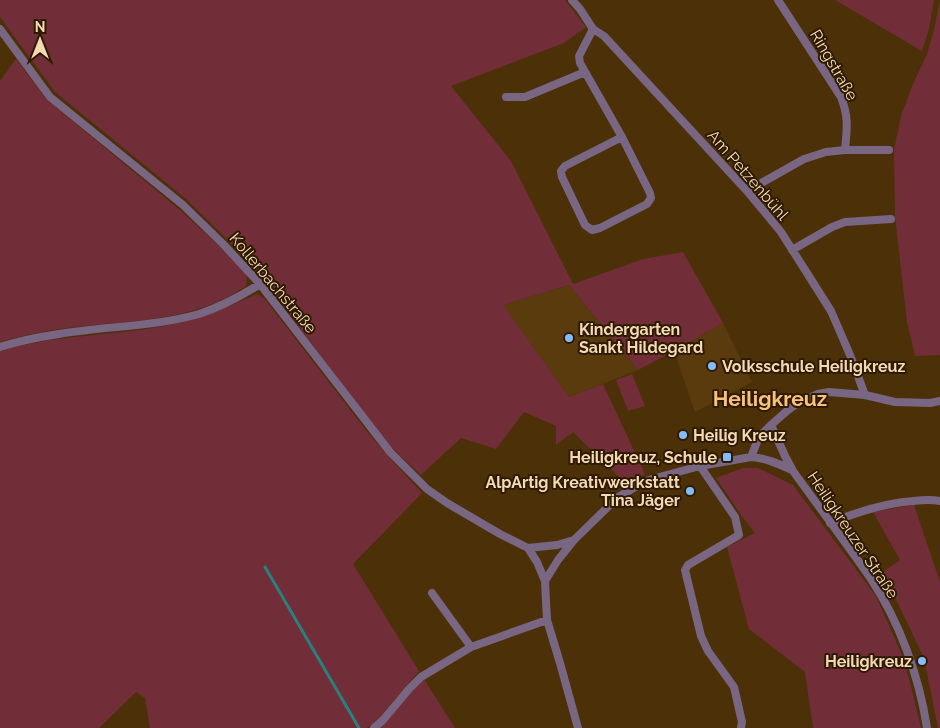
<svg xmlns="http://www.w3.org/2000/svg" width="940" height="728" font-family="Raleway,sans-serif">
	<rect width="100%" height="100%" fill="#4c3108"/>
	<!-- built -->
	<path fill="#593b0d" d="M569,285l69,85 -69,27 -67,-92z
		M723,323l29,59 -57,30 -21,-61z"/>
	<!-- green -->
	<path fill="#712d38" d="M0,0h565l21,27 -22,16 -113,43 60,75 62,123 70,-25 40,-7 40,71 -49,28 -36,19 -69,-85 -66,20 66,92 34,-13 42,90 -19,10 -53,-52 -17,13v-19l-32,-14 -28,37 -35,-11 -40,37 -29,-27 -20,-24 -108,-144 -36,-40 -42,-41 -131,-107 -55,-75z
		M835,0h99l-5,29 -7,22z
		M940,0v355l-25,1 -8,-34 -12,-105 -1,-67 7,-34 11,-30 15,-32 7,-24z
		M16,59l30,40 134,111 40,37 27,28 -1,11c-54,38 -123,34 -186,43 -20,3 -40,7 -60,13v-261z
		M257,294l7,4 101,131 23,27 34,37 -69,71 66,107 -39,46 -13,11h-217l-5,-30 -9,-6 -37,36h-99v-377c57,-17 117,-15 174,-27 29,-6 56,-18 83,-30z
		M632,374l13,32 -17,5 -12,-31z
		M743,468h15l35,17 83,111 25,57 9,29 11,46h-108l-8,-56 -56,-43 -22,-82 28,-14 -14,-18 -25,-37z
		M914,505l26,77v146h-2l-14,-70 -41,-86 17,-12 -27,-48z
		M424,679l31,49h-75l31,-38z"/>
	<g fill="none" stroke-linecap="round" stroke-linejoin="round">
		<!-- stream -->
		<path stroke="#2a807e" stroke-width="3" d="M265,567l94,161"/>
		<!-- minor -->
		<path stroke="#786683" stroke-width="8" d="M572,0l8,9 13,20 11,7 143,155 34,41 50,79 19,44 15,40
			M0,29l50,68 133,108 40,39 37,40 130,168 37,37 20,14 53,31 28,14 29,-3 17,-5
			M593,29l-14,27 1,7 42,74 28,56 1,5 -4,6 -47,24 -8,2 -7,-5 -23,-48 -1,-6 4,-5 57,-29
			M506,97h19l60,-25
			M845,150h44
			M747,191l57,-32 22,-7 19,-2c2,-22 4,-32 -4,-53l-63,-97
			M792,250l40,-23 13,-5 46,-3
			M0,347c19,-6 39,-10 59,-13 47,-8 94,-7 140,-20 21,-7 42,-18 61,-30
			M771,425l14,31 8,15c26,36 53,72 78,108 29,44 48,97 56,149
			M751,457l6,-15 3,-6 11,-11 17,-15 10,-7 20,-9 11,-2 36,3 30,7 35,1 10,-2
			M700,466l35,51 4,18 -51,30 -3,5 16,66 7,15 26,36 8,35 -1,6
			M830,523c27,-11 54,-20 83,-22 9,-1 18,-2 27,0
			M528,548l9,14 8,19 2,39 13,43 18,65
			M545,581l13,-21 16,-20 43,-42 23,-14 12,-5 48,-13 51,-9c15,1 28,7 41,13
			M432,593l39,54
			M374,728l9,-8 26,-31 12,-12 50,-30 76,-27"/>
	</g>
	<!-- markers -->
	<g fill="#85bbfb" stroke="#2e1a00" stroke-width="2">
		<circle cx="569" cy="338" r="5"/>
		<circle cx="712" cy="366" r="5"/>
		<circle cx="683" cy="435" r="5"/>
		<rect x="722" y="452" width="10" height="10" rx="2.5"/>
		<circle cx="690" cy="491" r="5"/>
		<circle cx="922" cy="661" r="5"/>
	</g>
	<g text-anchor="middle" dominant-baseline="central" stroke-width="4" stroke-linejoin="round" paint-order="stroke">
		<!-- street labels -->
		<g font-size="16" fill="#f4d9b6" stroke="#2e1a00">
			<text transform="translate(834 65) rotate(60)">Ringstraße</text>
			<text transform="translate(748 175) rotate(49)">Am Petzenbühl</text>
			<text transform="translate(273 283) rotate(50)">Kollerbachstraße</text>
			<text transform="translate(853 535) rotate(56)">Heiligkreuzer Straße</text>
		</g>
		<!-- poi labels -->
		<g font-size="16" font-weight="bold" fill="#f4d9b6" stroke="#2e1a00" text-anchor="start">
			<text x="579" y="329">Kindergarten<tspan x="579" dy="18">Sankt Hildegard</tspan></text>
			<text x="722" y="366">Volksschule Heiligkreuz</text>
			<text x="693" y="435">Heilig Kreuz</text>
			<text x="717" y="457" text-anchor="end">Heiligkreuz, Schule</text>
			<text x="680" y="482" text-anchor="end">AlpArtig Kreativwerkstatt<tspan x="680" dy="18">Tina Jäger</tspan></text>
			<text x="912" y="661" text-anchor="end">Heiligkreuz</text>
		</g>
		<!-- district labels -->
		<g font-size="21" font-weight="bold" fill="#f9c27b" stroke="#2e1a00">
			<text x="770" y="398">Heiligkreuz</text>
		</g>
	</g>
	<!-- north arrow -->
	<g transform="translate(40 40)" stroke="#2e1a00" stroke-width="4" paint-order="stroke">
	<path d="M0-4L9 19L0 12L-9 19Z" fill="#f4d9b6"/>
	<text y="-8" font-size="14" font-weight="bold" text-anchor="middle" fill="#f4d9b6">N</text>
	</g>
</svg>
